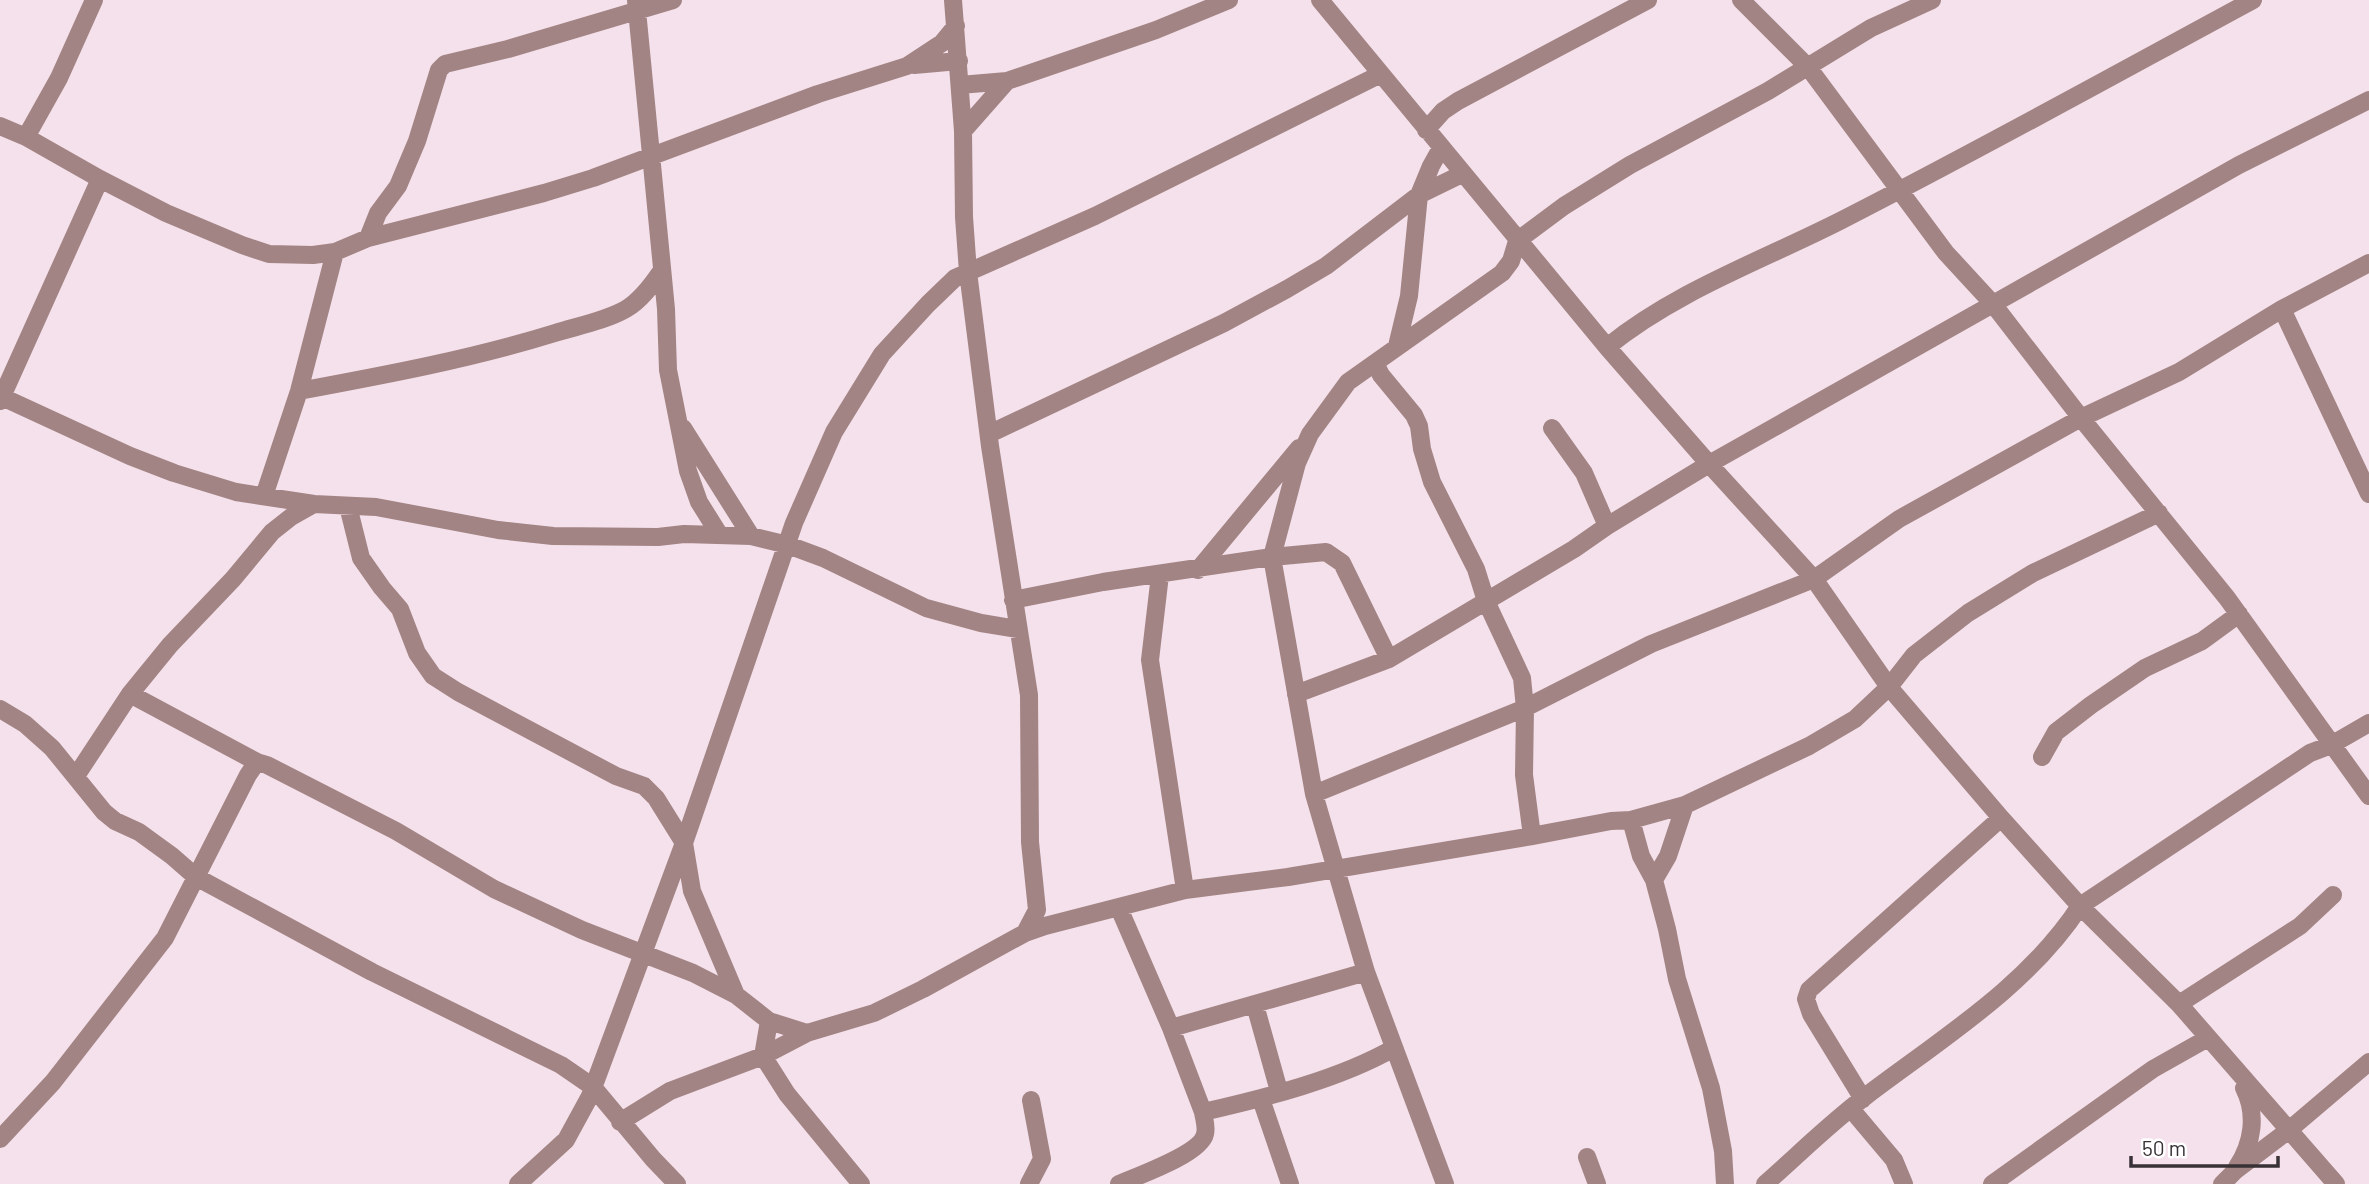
<svg xmlns="http://www.w3.org/2000/svg" width="2369" height="1184" font-family="Barlow,sans-serif">
	<rect width="100%" height="100%" fill="#f5e1eb"/>
	<g fill="none" stroke-linecap="round" stroke-linejoin="round">
		<!-- minor -->
		<path stroke="#a28484" stroke-width="18" d="M636,0l30,309 2,61 20,101 11,31 20,32
			M953,0l10,131 1,86 4,55 22,174 39,249 1,147 7,68 -12,23
			M1320,0l287,347 102,117 105,115 75,108 112,131 79,88 99,98 157,180
			M1741,0l67,67 138,186 47,51 246,-139 130,-65
			M914,65l45,-4
			M960,85l47,-4 149,-51 73,-30
			M0,126l26,11 74,42 66,34 76,32 27,9 44,1 22,-3 33,-14 176,-45 49,-15 225,-84 89,-28 35,-23 14,-17
			M1426,130l17,-19 15,-10 190,-101
			M963,131l44,-50
			M26,137l33,-59 35,-78
			M368,238l10,-25 20,-27 19,-45 22,-71 6,-6 63,-15 165,-49
			M2282,309l87,185
			M1397,346l12,-50 10,-101 12,-29 10,-18
			M1607,347c69,-56 154,-86 233,-126 139,-71 276,-147 413,-221
			M1375,363l6,12 33,40 5,11 3,23 10,33 44,87 10,32 36,77 3,30 -1,67 8,61
			M299,391c86,-16 172,-32 256,-58 22,-7 50,-12 71,-24 15,-9 26,-24 36,-39
			M2,397l128,59 44,17 62,19 78,12 62,3 122,23 55,6 105,1 26,-3 67,2 37,9 35,13 103,50 55,15 37,6
			M0,401l100,-222
			M683,428l68,108
			M989,434l235,-111 63,-34 39,-23 93,-71 43,-21
			M264,496l35,-105 36,-139
			M348,506l13,52 21,30 18,21 17,44 16,23 25,16 158,84 28,10 12,12 28,45 8,48 44,104
			M1607,526l102,-62 284,-160 88,114 146,180 142,198
			M1198,570l101,-122
			M1160,575l-10,85 35,230
			M1013,600l90,-18 169,-25 54,-5 16,11 47,96
			M130,694l127,68
			M1296,694l93,-35 185,-110 33,-23 -23,-53 -32,-45
			M0,709l25,15 27,24 52,64 11,9 24,11 33,24 24,21 176,95 189,93 32,22 60,72 24,25
			M2042,757l14,-25 35,-27 54,-37 57,-27 37,-27
			M76,776l54,-82 40,-49 63,-66 39,-47 19,-15 23,-13
			M1314,794l211,-86 126,-64 163,-65 85,-60 182,-101 98,-46 103,-63 87,-46
			M1631,820l10,36 13,24 13,49 10,50 34,109 12,63 2,33
			M1654,880l14,-24 17,-51
			M1119,908l52,120 32,84c62,-14 137,-33 191,-64
			M2179,1004l121,-78 33,-31
			M1255,1005l24,86
			M769,1021l-6,35 24,38 74,90
			M1171,1028l195,-56
			M1261,1099l29,85
			M1863,1099l-52,-85 -5,-15 3,-9 192,-172
			M1851,1109l43,51 10,24
			M620,1122l50,-31 93,-35 44,-23 67,-20 49,-24 102,-56 20,-7 140,-36 103,-13 244,-41 79,-15 20,-1 54,-15 124,-59 46,-27 34,-32 25,-32 54,-42 65,-40 126,-60
			M0,1139l53,-57 112,-144 83,-163 9,-13 10,3 129,66 98,58 88,41 111,43 43,22 33,26 38,12
			M1587,1157l10,27
			M2237,1167c16,-24 20,-53 7,-79
			M518,1184l48,-44 24,-44 94,-253 110,-320 40,-91 48,-78 46,-50 27,-26 140,-62 286,-142
			M1029,1184l13,-25 -11,-59
			M1119,1184c18,-8 82,-30 86,-50 2,-7 -1,-15 -2,-22
			M1445,1184l-79,-212 -52,-178 -42,-237 25,-94 13,-29 38,-52 154,-109 9,-12 6,-20 47,-35 66,-41 138,-74 103,-63 61,-28
			M1765,1184c33,-29 65,-61 101,-88 75,-57 162,-110 214,-190l230,-153 21,-8 38,-22
			M1992,1184l161,-115 55,-31
			M2222,1184l14,-14 53,-40 80,-68"/>
	</g>
	<!-- scale -->
	<path d="M2131 1156v10h147v-10" fill="none" stroke="#383135" stroke-width="3.5"/>
	<text x="2142" y="1156" font-size="21" fill="#383135" stroke="#ffffff" stroke-width="5" paint-order="stroke">50 m</text>
</svg>
